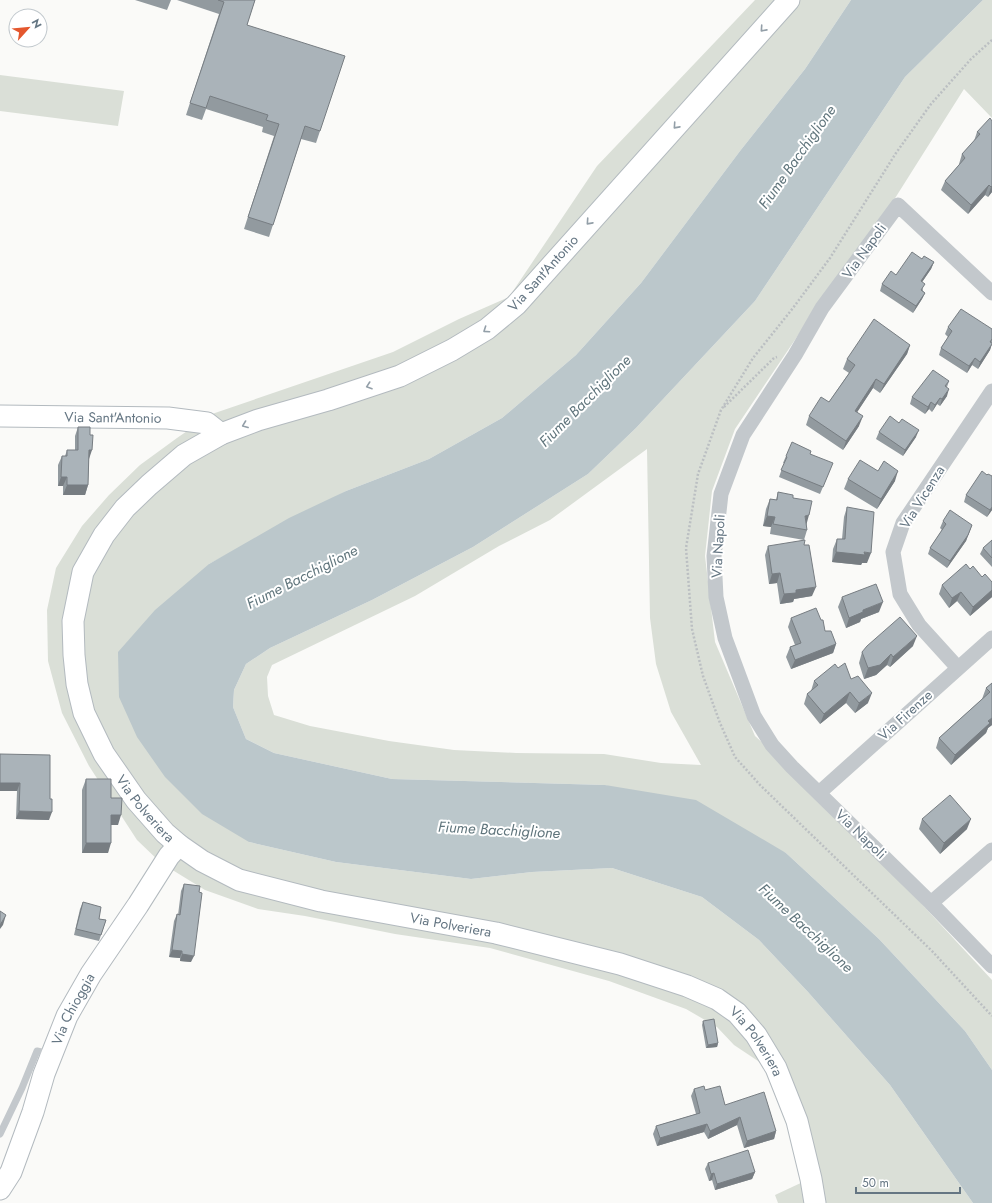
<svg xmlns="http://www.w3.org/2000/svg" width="992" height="1203" font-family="Jost,sans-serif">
	<rect width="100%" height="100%" fill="#fafaf8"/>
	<!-- green -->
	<path fill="#dadfd7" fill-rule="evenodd" d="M755,0h96l-46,69 -65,82 -99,132 -65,72 -74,63 -73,41 -83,32 -137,73 40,278 87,20 135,17 61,-7 80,-4 90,29 57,43 49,52 82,93 83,118h-195l-3,-8 30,-14 -32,-110 -39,-26 -17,-18 -31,-18 -77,-28 -119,-33 -95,-14 -90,-18 -47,-7 -53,-19 -44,-27 -24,-23 -48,-74 -27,-53 -14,-52 -1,-51 9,-42 26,-42 27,-31 31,-30 37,-27 35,-24 181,-62 66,-33 50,-22 88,-131z
		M983,0h9v118l-28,-29 -72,114 -77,107 -80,119 -23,62 -7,65 10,86 40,94 64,57 173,187v90l-27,-39 -86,-92 -93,-86 -181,-68 -213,-6 -118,-26 -28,-14 -13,-32 1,-17 12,-26 24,-16 102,-48 101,-53 115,-73 48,-46 119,-127 150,-224zM647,449l3,169 6,46 15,48 30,53 -40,-2 -57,-9 -88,-1 -62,-3 -65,-9 -79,-15 -36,-11 -6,-19 -1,-19 5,-12 143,-69 84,-50 51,-26z
		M0,75l124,16 -6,35 -118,-15z"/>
	<!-- water -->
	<path fill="#bbc7cb" d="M851,0h132l-78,77 -150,224 -119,127 -48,46 -115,73 -101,53 -102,48 -24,16 -12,26 -1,17 13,32 28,14 118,26 213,6 91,15 90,53 93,86 86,92 27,39v133h-19l-83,-118 -82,-93 -49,-52 -57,-43 -90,-29 -80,4 -61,7 -135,-17 -87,-20 -47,-28 -37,-37 -28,-40 -18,-40 -1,-45 37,-42 54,-46 80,-46 57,-27 83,-32 73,-41 74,-63 65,-72 99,-132 65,-82z"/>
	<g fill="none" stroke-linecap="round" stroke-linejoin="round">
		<!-- secondary casing -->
		<g stroke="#b3babf" stroke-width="23">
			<g id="secondary">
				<path id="s1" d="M789,0l-273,305 -29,24 -35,21 -52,26 -72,24 -70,20 -37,14 -37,21 -35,30 -24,23 -21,27 -21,37 -10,49 1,34 3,29 7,29 20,41 32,46 29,33 14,12 23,16 37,19 82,21 175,32 124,31 67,22 30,13 20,14 19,22 20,33 21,53 14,58 4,24"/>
				<path id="s2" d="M0,416l168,2 39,5 14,11"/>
				<path id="s3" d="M0,1189l11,-17 22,-60 11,-38 23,-58 24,-42 47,-69 31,-49 10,-11"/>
			</g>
		</g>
		<!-- path -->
		<path stroke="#bbbfc2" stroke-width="2.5" stroke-dasharray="2 2" stroke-linecap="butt" d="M992,40l-21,19 -40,45 -35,49 -66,105 -37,50 -40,50 -32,52 -23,64 -12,74 6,81 11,47 17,47 15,34 25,28 172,166 60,65
			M724,407l50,-49 3,-1"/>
		<!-- lane -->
		<path stroke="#c3c8cc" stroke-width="7" d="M0,1134l22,-46 15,-37 13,3"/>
		<!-- street -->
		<path stroke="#c3c8cc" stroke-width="15" d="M992,293l-94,-88 -76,103 -27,47 -52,80 -22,59 -7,62 2,41 9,41 29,78 18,29 20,22 139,136 61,63
			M958,668l-39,-43 -19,-31 -7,-42 10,-29 89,-132
			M819,793l173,-155
			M931,903l61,-53"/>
		<!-- secondary -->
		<use href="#secondary" stroke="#fff" stroke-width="21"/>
	</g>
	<!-- wall -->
	<path fill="#929a9f" d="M135,0h36l-4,10z
		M177,0h78l-8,25 73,106 -4,12 -15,-4 -32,98 -25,-8 30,-93 -12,-4 1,-5 -57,-18 -4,11 -16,-5 33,-101z
		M992,121v71l-4,5 -3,-2 -17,19 -27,-24 4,-9 14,-16v-1l3,-10 12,-13 3,-9z
		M922,259l12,3 -3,7 -9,13 1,9 2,2 -3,6 -9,14 -33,-22 2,-7z
		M948,327l44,2v13l-2,8 -12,19 -6,-4 -5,8 -28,-18 2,-7 7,-11 -3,-3z
		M910,345l-3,9 -27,39 -7,-5 -16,24 2,14 -16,24 -37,-25 3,-9 20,-14 20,-29 -6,-4 4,-10z
		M949,381l-2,6v9l-7,10 -3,-2 -5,8 -3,-3 -4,5 -15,-10 2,-7z
		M899,423l17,14 -13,19 -27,-17 3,-7z
		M78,427l11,32 -1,26 -3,10h-22v-9h-5v-21l4,-9h3l2,-6h8v-14z
		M810,454l20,16 -10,24 -41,-17 5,-14h-1l3,-7z
		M987,475l5,35 -5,7 -23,-15 2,-7z
		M848,479l47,2 -18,28 -33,-20z
		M778,492l15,6 13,25 1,7 -3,10 -34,-6 1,-7 -8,-1 3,-17 4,-10 6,1z
		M847,507l20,56h-5l-1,2 -29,-3 1,-13 4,-10h5l2,-22z
		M943,521l29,4 -6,16 -19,27 -19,-14 2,-6 12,-18 -2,-2z
		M992,540v27l-12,-13 3,-6z
		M804,545l8,51 -18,3 -1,3 -13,2 -3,-21 -8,1 -4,-29 3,-9z
		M970,569l12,8 10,5v15l-22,19 -13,-15 -8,7 -10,-14 3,-9z
		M842,597l37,15 -18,7 -1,3 -14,6 -8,-21z
		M791,618l34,13 11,13 -3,9 -42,16 -5,-12 4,-10 5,-2 -7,-18z
		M913,646l-23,21 -3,-2 -11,10 -12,4 -5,-16 3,-11z
		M838,668l13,11 17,24 -13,10 -9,-10 -26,21 -16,-20 3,-10 4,-3 3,-10z
		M992,683v42l-4,3 -2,5 -35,32 -15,-17 3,-10 43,-39 4,-11z
		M0,754l49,66 -33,-1 1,-28h-17z
		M86,779l25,19 7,27h-7l-3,28h-26v-63z
		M922,819l45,10 -27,25 -21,-25z
		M184,884l7,78 -11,-1v-3l-11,-1 5,-36 3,-7 1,1 3,-24z
		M83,902l16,17 7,1 -7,21 -25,-6 6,-26z
		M703,1021l15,22 -1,4 -11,1 -4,-23z
		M694,1089l11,1 20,15 51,26 -2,8 -30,9 -7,-23 -29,14 -4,-7 -47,14 -4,-12 3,-8 40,-12 -5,-18z
		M708,1163l47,9 -3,7 -37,11 -3,-10 -3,1 -4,-12z"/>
	<!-- shaded-wall -->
	<path fill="#777d82" d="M989,185l-4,10 -17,19 3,-9z
		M992,186v6l-4,5 3,-10z
		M934,262l-3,7 -13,19 3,-7z
		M925,293l-3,6 -9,14 3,-7z
		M992,344l-2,6 -12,19 2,-7z
		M910,345l-3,9 -27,39 4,-9z
		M975,358l-3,7 -5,8 2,-7z
		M876,379l-3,9 -21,32 3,-9z
		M949,389l-2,7 -7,10 2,-7z
		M940,398l-3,6 -5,8 3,-7z
		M931,402l-2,7 -4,5 3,-7z
		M863,416l-4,10 -16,24 3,-9z
		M919,430l-3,7 -13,19 2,-6z
		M89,450h3l-3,9h-4z
		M898,471l-3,10 -18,28 4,-10z
		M61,477h6l-4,9h-5z
		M67,485h21l-3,10h-22z
		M992,507v3l-5,7 3,-7z
		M809,515l-3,11 -1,-10z
		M767,516l8,1 -4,10 -8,-1z
		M972,525l-6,16 -19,27 3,-7z
		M836,552h28l7,1 -4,10h-5l-1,2 -29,-3z
		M780,573l-3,10 -8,1 3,-10z
		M816,587l-4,9 -18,3 -1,3 -13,2 4,-10 12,-4z
		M992,590v7l-22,19 3,-9z
		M961,592l-4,9 -8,7 3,-10z
		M883,602l-4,10 -18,7 -1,3 -14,6 3,-10 14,-8z
		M917,636l-4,10 -23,21 3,-10z
		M836,644l-3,9 -42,16 4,-9z
		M891,654l-4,11 -11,10 -12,4 4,-11z
		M850,692l-4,11 -26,21 4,-10z
		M872,693l-4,10 -13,10 4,-10z
		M992,718v7l-4,3 -2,5 -35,32 4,-10z
		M0,783h20l-3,8h-17z
		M19,811l33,1 -3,8 -33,-1z
		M111,815h10l-3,10h-10z
		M971,819l-4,10 -27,25 4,-11z
		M86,843h25l-3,10h-26z
		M6,915l-3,10 -3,4v-4z
		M172,950l10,1 -2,7 -11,-1z
		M182,954l12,2 -3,6 -11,-1z
		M718,1043l-1,4 -11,1 2,-3z
		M740,1117l-3,8 -29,14 2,-8z
		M707,1124l-3,8 -47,14 3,-8z
		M776,1131l-2,8 -30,9 3,-7z
		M755,1172l-3,7 -37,11 2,-6z
		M714,1173l-2,7 -3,1 2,-7z"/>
	<!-- building -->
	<path fill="#aab3b9" stroke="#777d82" d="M218,0h37l-8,25 98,31 -25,75 -15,-5 -32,99 -25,-8 31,-93 -13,-4 2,-5 -58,-19 -4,12 -16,-5 34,-101z
		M990,118l2,3v65l-1,1 -2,-2 -18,20 -26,-24 20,-23 -3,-4 18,-20 -3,-2z
		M912,252l10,7 2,-3 10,6 -13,19 4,3 -4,6 4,3 -9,13 -34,-22 9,-13 5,4z
		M961,309l31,20v10l-2,3 2,1v1l-12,18 -5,-4 -6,8 -28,-18 11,-17 -4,-4z
		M874,319l36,26 -26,39 -8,-5 -21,32 8,5 -17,25 -37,-25 12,-19 8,5 26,-37 -8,-6z
		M933,370l16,11 -4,5 4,3 -7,10 -2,-1 -5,7 -4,-3 -3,5 -16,-10z
		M890,416l9,7 3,-4 17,11 -14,20 -26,-18z
		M78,427h12v8h3l-1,15h-3l-1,35h-21v-8h-6l1,-21h5v-6h11z
		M792,442l19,9 -1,3 23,9 -10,24 -42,-17 6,-13 -1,-1z
		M860,460l18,11 6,-10 14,10 -17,28 -33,-20z
		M982,471l5,4 1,-1 4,2v31l-2,3 -24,-15z
		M778,492l15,3v3l19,3 -3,14 -4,1 2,14 -34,-6 2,-7 -8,-1 3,-17 7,1z
		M847,507l27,5 -3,41 -7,-1 1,3 -29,-3 1,-13h8z
		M950,510l22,15 -4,10 -18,26 -20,-13 16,-24 -3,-3z
		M805,540l-1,5h5l7,42 -20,3v3l-12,1 -4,-21 -8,1 -4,-28z
		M992,540v18l-9,-10z
		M966,564l4,5 3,-3 9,11 3,-3 7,8v8l-19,17 -12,-15 -9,6 -10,-13z
		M876,584l7,18 -20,8v2l-14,6 -7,-21z
		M816,608l5,12h2l2,11h6l5,13 -41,16 -5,-13 11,-4 -10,-25z
		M900,617l17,19 -24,21 -2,-3 -11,11 -12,3 -6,-16 5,-6z
		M845,663l6,16 7,-3 14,17 -13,10 -9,-11 -26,22 -17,-20 11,-9 -4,-4 21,-17 3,4z
		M992,683v35l-4,3 2,2 -35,32 -16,-17 51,-46 -4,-4z
		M0,754l50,1v44h2v13l-33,-1 1,-28h-20z
		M86,779h25v19h11l-1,17h-10v28h-25z
		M950,795l21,24 -27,24 -22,-24z
		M184,884l16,2 -1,6 3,1 -8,63 -12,-2v-3l-10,-1 5,-36 3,1z
		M83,902l18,5 -2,12 7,1 -5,15 -25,-6z
		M0,911l6,4 -6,10z
		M714,1019l4,24 -10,2 -5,-24z
		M704,1086l1,4 15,-4 5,19 39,-13 12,39 -29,10 -7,-24 -30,14 -3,-7 -47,14 -4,-12 44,-13 -6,-24z
		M748,1150l7,22 -38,12 -3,-11 -3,1 -3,-11z"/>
	<!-- one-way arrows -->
	<defs><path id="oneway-chevron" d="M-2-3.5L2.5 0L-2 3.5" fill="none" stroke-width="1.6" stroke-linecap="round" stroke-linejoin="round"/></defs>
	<g stroke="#939fa8">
		<use href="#oneway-chevron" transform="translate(763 29) rotate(132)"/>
		<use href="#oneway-chevron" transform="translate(676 126) rotate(132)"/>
		<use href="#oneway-chevron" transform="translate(589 222) rotate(132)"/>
		<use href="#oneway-chevron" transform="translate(486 330) rotate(146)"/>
		<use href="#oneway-chevron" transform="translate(369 386) rotate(161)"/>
		<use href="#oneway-chevron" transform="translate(245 425) rotate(159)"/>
	</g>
	<g text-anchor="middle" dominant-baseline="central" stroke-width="4" stroke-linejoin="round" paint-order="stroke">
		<!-- street labels -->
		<g font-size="14" fill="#657683" stroke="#fff">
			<text transform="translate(864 251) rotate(-54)">Via Napoli</text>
			<text transform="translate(543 273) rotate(-48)">Via Sant'Antonio</text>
			<text stroke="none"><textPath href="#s2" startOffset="113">Via Sant'Antonio</textPath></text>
			<text transform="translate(922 497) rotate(-58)">Via Vicenza</text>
			<text transform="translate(718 546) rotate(-87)">Via Napoli</text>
			<text transform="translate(905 715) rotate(-42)">Via Firenze</text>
			<text stroke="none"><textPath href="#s1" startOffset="1190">Via Polveriera</textPath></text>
			<text transform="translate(861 834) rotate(44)">Via Napoli</text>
			<text stroke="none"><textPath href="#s1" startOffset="1526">Via Polveriera</textPath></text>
			<text stroke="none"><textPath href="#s3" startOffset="195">Via Chioggia</textPath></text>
			<text stroke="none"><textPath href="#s1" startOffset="1862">Via Polveriera</textPath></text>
		</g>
		<!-- water labels -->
		<g font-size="15" font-style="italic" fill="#60757c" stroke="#fff">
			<text transform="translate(797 157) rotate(-55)">Fiume Bacchiglione</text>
			<text transform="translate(585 401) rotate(-45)">Fiume Bacchiglione</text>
			<text transform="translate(302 577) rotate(-27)">Fiume Bacchiglione</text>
			<text transform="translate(499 830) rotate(3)">Fiume Bacchiglione</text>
			<text transform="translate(806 928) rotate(43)">Fiume Bacchiglione</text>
		</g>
	</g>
	<!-- north arrow -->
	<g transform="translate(28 28) rotate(63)"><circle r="19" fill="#ffffff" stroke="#c1c8cd"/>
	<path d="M0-3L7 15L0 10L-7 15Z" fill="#e4572e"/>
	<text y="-6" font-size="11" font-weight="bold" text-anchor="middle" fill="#657683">N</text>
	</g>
	<!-- scale -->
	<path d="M856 1187v6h104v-6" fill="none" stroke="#657683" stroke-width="2"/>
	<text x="862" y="1187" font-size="12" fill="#657683" stroke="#ffffff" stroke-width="3" paint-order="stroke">50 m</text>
</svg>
